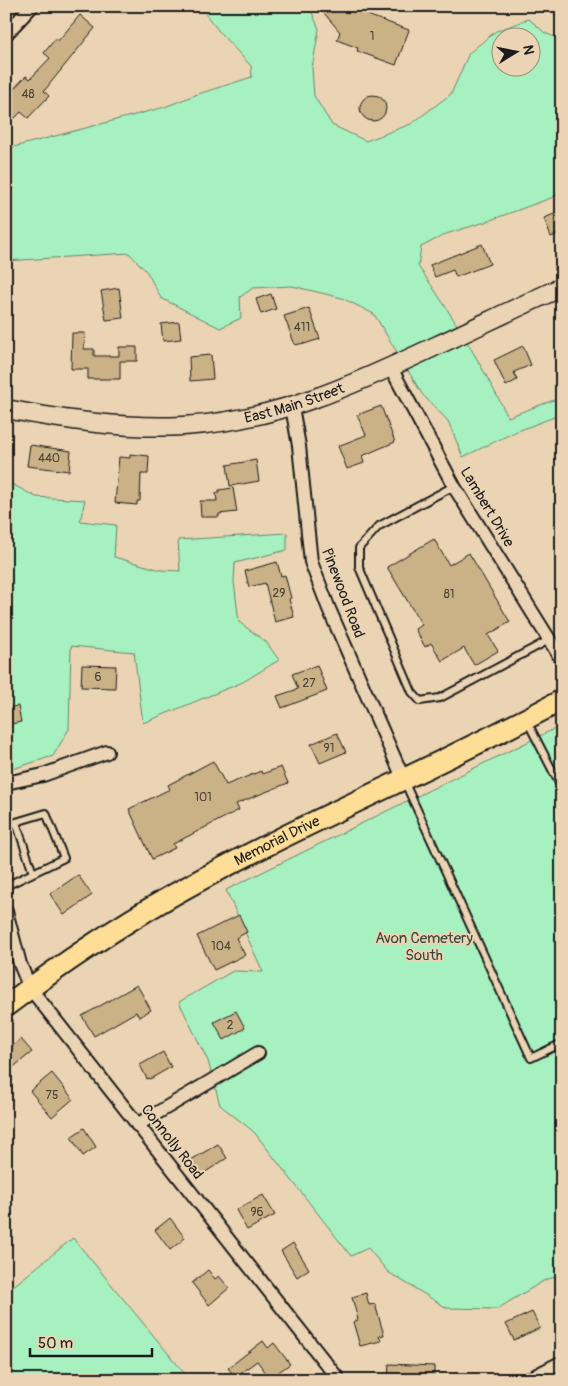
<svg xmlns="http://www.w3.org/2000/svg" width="568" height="1386" font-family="Pangolin,sans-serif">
	<rect width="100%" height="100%" fill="#ebd4b3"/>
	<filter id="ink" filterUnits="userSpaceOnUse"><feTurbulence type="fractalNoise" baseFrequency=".02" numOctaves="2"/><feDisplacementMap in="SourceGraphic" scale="10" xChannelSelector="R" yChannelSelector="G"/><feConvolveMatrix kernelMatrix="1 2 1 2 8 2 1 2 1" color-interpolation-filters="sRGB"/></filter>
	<g filter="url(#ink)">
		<!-- green -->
		<path fill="#a7f1c0" stroke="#62866e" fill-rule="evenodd" d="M199,6h110l10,23 -7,39 2,28 18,29 34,16 45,-17 40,-30 18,-41 27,-22 33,-12 16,14 17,7v152l-11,6 -66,24 -39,12 -25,13 -3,19c35,49 63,98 90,151l54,-20v17l-47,18 -52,25 -15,-36 -26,-27 -48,-80 -32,-16 -50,-12 -39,2 -13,9 1,21 -21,10 -59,-30 -14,-26 -18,-19 -123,8v-112l159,-42 30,-12 57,-18 -1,-11 -29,-31zM500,38h30v30h-30z
			M6,476l4,7 26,14 49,3 -5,21 36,4 -2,32 47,13 19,1 -2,-31 109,-7v17l-52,13 -1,19 5,40 27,20 13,18 -36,22 -100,41 -9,-71 -63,-6 -2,83 -16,27 -47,15z
			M562,725v550l-17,5 -48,29 -50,-1 -59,-36 -20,-24 -17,8 -97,-124 -34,-27 -12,-44 -29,-59 54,-31 30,1 -37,-82z
			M73,1238l117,142h-184v-88z"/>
		<!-- building -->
		<path fill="#cbb186" stroke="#1c1c1c" d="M318,6h39l13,10 39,14 -13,35 -39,-14 1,-3 -21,-8 3,-8z
			M80,15l15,13 -51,63 5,5 -21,22 -7,-6 -6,6 -9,-8v-13l20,-21 4,3 20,-21 -6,-5 12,-15 2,3z
			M360 108a13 13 0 1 1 26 0a13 13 0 1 1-26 0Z
			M562,211v22l-11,4 -7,-19z
			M482,244l8,20 -34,13 -3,-7 -18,7 -5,-12z
			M119,288l4,30 -17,2 -5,-29z
			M271,294l5,15 -15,5 -5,-15z
			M309,308l11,31 -16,5v-1l-9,2 -11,-29z
			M179,322l2,17 -18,2 -2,-17z
			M72,333h13l-1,16h10v7h25v-9h18v14h-17v18h-32v-10h-17z
			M523,346l8,19 -17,7 3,8 -11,6 -12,-26z
			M211,355l2,24 -23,2 -1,-24z
			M381,406l14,36 -33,14 2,7 -17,6 -9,-23 28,-11 -9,-20z
			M30,445l41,6 -2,20 -42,-5z
			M130,454l19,2 -1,18h-7l-1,27h-3v4l-22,-2 4,-46 11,1z
			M256,460l3,21 -29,5 -3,-21z
			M233,488l4,24 -18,2v3h-18l-1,-16h17l-1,-8h3v-3z
			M434,539l15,26 20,-12 41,69 -22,13 10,16 -24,14 -10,-17 -22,13 -11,-18 -6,4 -10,-18 7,-4 -35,-58z
			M277,562l4,14 4,-1 6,23 -2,1 5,18 -19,5 -10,-39 -16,4 -4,-16z
			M82,665l34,1 -1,22 -34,-1z
			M317,665l10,26 -45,17 -5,-12 21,-7 -6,-15z
			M18,706l3,16 -15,3v-17z
			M337,733l9,19 -26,11 -9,-19z
			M213,761l13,24 35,-14 1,3 19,-7 7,16 -52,21 3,6 -66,34 2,4 -23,11 -23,-50 41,-20 -2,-4z
			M78,875l14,20 -28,20 -14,-21z
			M239,915l8,17 -11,6 9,17 -31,15 -17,-34z
			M137,985l14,25 -12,7 -3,-5 -42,24 -12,-20z
			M236,1011l9,17 -21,12 -10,-18z
			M21,1039l11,13 -26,21v-22z
			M163,1052l8,15 -21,12 -1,-1 -2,1 -7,-14z
			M52,1073l21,26 -21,18 -22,-26z
			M84,1128l12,19 -13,9 -12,-19z
			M218,1144l9,14 -26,17 -10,-15z
			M263,1195l12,20 -28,15 -11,-20z
			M170,1218l15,20 -15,12 -15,-20z
			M293,1243l16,26 -12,8 -16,-26z
			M208,1270l7,9 4,-3 10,12 -20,17 -17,-22z
			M366,1293l3,12 6,-1 9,31 -5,1 2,5 -21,5 -7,-24 5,-2 -6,-23z
			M532,1312l8,16 -26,12 -8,-16z
			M263,1341l5,7 6,-5 16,21 -20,14 -13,-17 -22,16 -7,-9z
			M389,1364l45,2v14h-46z"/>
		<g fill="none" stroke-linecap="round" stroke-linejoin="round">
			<!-- lane casing -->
			<g stroke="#1c1c1c" stroke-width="10">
				<path id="lane" d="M454,486l-75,40 -20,22v19l53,125 8,9 20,-3 109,-58
					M527,721l35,68
					M404,781l127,277 31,-15
					M6,886l58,-28 -18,-45 -30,9 17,51"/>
			</g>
			<!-- street casing -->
			<g stroke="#1c1c1c" stroke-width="16">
				<path id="street" d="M6,34l26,-28
					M391,368l64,120 107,172
					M292,407l7,39 12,116 18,47 75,171
					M6,783l37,-8 64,-23
					M6,911l14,53 10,24 309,392
					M137,1125l121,-72
					M527,1380l35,-18"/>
			</g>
			<!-- secondary casing -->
			<g stroke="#1c1c1c" stroke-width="21">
				<g id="secondary">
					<path id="s1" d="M6,409c59,11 117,20 177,17 93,-5 173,-42 255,-81 41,-19 82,-39 124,-58"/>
				</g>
			</g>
			<!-- primary casing -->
			<g stroke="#1c1c1c" stroke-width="24">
				<g id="primary">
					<path id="s2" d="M6,1006c53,-40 109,-78 167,-111 126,-71 261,-126 389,-195"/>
				</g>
			</g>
			<!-- lane -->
			<use href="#lane" stroke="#ebd4b3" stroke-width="6"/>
			<!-- street -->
			<use href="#street" stroke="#ebd4b3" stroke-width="12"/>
			<!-- secondary -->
			<use href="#secondary" stroke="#ebd4b3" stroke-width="18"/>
			<!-- primary -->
			<use href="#primary" stroke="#fedd96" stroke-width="20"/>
		</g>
	</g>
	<g text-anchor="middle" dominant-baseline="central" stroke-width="4" stroke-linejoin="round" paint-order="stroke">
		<!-- number labels -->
		<g font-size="12" fill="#484136">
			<text x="372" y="36">1</text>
			<text x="28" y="94">48</text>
			<text x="302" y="327">411</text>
			<text x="49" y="458">440</text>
			<text x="279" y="593">29</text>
			<text x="449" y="594">81</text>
			<text x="98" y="677">6</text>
			<text x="309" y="683">27</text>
			<text x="329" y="748">91</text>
			<text x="203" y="797">101</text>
			<text x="221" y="946">104</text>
			<text x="230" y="1025">2</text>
			<text x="52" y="1095">75</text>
			<text x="257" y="1212">96</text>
		</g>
		<!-- street labels -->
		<g font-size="15" fill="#1c1c1c" stroke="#ebd4b3">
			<text stroke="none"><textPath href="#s1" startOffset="292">East Main Street</textPath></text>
			<text transform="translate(487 507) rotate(59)">Lambert Drive</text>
			<text transform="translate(343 593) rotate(69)">Pinewood Road</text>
			<text stroke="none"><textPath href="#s2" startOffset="318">Memorial Drive</textPath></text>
			<text transform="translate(172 1142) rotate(52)">Connolly Road</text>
		</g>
		<!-- park labels -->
		<g font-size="15" fill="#38473d" stroke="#ebd4b3">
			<text x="424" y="938">Avon Cemetery<tspan x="424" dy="17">South</tspan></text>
		</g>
	</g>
	<!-- margin -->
	<rect width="568" height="1386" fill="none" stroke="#ebd4b3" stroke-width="25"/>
	<rect x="12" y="12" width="543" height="1361" fill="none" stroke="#1c1c1c" stroke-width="2" filter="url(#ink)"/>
	<!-- north arrow -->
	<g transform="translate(516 52) rotate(80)"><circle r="24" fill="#ebd4b3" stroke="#988a77"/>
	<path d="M0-4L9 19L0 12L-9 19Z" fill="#1c1c1c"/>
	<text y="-8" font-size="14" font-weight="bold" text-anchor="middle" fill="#1c1c1c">N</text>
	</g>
	<!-- scale -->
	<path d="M30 1348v8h122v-8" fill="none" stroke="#1c1c1c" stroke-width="2.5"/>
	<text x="38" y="1348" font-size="15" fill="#1c1c1c" stroke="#ebd4b3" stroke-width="4" paint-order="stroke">50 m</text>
</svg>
